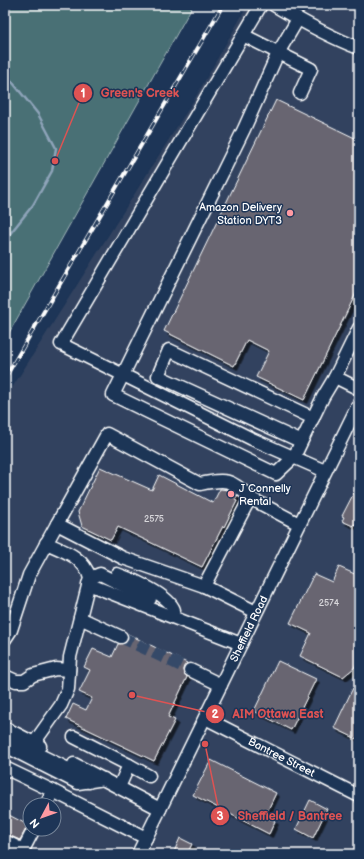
<svg xmlns="http://www.w3.org/2000/svg" width="364" height="859" font-family="'Balsamiq Sans',sans-serif">
	<defs>
		<filter id="shadow"><feDropShadow dx="3.5" dy="3.5" stdDeviation="0" flood-color="#0009"/></filter>
	</defs>
	<rect width="100%" height="100%" fill="#1d3557"/>
	<filter id="ink" filterUnits="userSpaceOnUse"><feTurbulence type="fractalNoise" baseFrequency=".025" numOctaves="2"/><feDisplacementMap in="SourceGraphic" scale="8" xChannelSelector="R" yChannelSelector="G"/><feConvolveMatrix kernelMatrix="1 2 1 2 8 2 1 2 1" color-interpolation-filters="sRGB"/></filter>
	<g filter="url(#ink)">
		<!-- built -->
		<path fill="#33435f" fill-rule="evenodd" d="M248,5h111v849h-354v-455l189,-299zM30,805h24v24h-24z"/>
		<!-- green -->
		<path fill="#487074" stroke="#a4b8ba" d="M5,5h188l-188,335z"/>
		<g fill="none" stroke-linecap="round" stroke-linejoin="round">
			<!-- stream -->
			<path stroke="#8fa4ba" stroke-width="2.5" d="M5,73l33,41 18,34 -4,23 -19,34 -28,35"/>
		</g>
		<!-- building -->
		<path fill="#676571" stroke="#fff" filter="url(#shadow)" d="M276,100l83,40v147l-55,113 -48,-23 13,-26 -22,-11 -13,26 -70,-35z
			M100,467l52,23 7,-15 54,28 7,-14 9,1 9,6 -3,4 2,1 -13,26 -1,-1 -21,41 -84,-40 -7,13 -29,-14 -4,-14z
			M359,483v43l-5,-2 -1,2 -11,-5 2,-4 -2,-1z
			M339,567l20,9v83l-5,9 -11,9 -43,-21 11,-23 -21,-10 24,-49 18,8z
			M128,634l59,29 -4,7 4,7 -19,40 7,3 -21,41 -88,-42 7,-15 13,6 6,-12 -13,-6 11,-22 -6,-3 9,-18 19,8 6,-13 7,-1 3,-3z
			M278,661l38,18 -25,51 -37,-19z
			M353,688l6,4v48l-25,-12z
			M211,760l65,33 -11,23 10,5 -6,13 -76,-39z
			M310,800l17,9 -14,29 -17,-9z
			M5,813l23,12 -8,15 -15,-6z
			M180,838l12,6 -5,10h-14z"/>
		<g fill="none" stroke-linecap="round" stroke-linejoin="round">
			<!-- minor-tunnel -->
			<path stroke="#344968" stroke-width="12" stroke-dasharray="12 6" stroke-linecap="butt" d="M121,637l69,33"/>
			<!-- minor casing -->
			<g stroke="#fff" stroke-width="15">
				<g id="minor">
					<path d="M261,5l-200,339 191,95 73,32"/>
					<path d="M274,5c27,16 55,32 85,43"/>
					<path d="M298,19l-20,34 -34,76 -131,266 163,79 18,-17 29,-60 12,-20 24,12"/>
					<path d="M243,35l68,34 -11,24"/>
					<path d="M335,377l24,-49"/>
					<path d="M300,441l-142,-65 11,-26 144,68"/>
					<path d="M250,498c-19,-20 -25,-19 -50,-14l-93,-50 -50,90 66,34 81,28 52,26"/>
					<path d="M117,574c15,5 52,21 57,36"/>
					<path d="M90,578l10,-4 50,25"/>
					<path d="M88,584l153,60"/>
					<path d="M204,586l46,-88 49,26"/>
					<path d="M80,618l41,19"/>
					<path d="M5,639l6,-9 18,-55 28,-51"/>
					<path d="M190,670l31,15"/>
					<path d="M5,676l11,5h8l9,-6 23,-6 13,1"/>
					<path id="s1" d="M205,718l154,78"/>
					<path d="M5,728l35,18"/>
					<path d="M74,737l55,28"/>
					<path d="M34,743l27,-38 7,-16 2,-32 20,-79c-6,-21 -26,-27 -44,-35"/>
					<path d="M74,764l86,45"/>
					<path d="M5,768l48,23 93,47"/>
					<path d="M89,782l-21,-13 -53,-26h-9l7,7 65,33 26,-4"/>
					<path d="M119,787l10,-22 20,11"/>
					<path d="M46,805l7,-14"/>
					<path d="M5,841l18,9 11,-21"/>
					<path id="s2" d="M138,854l221,-451"/>
				</g>
			</g>
			<!-- minor -->
			<use href="#minor" stroke="#1d3557" stroke-width="12"/>
			<!-- rail casing -->
			<g stroke="#fff" stroke-width="4">
				<path id="rail" d="M5,378l218,-373"/>
			</g>
			<!-- rail -->
			<use href="#rail" stroke="#1d3557" stroke-width="2.5" stroke-dasharray="8" stroke-linecap="butt"/>
		</g>
	</g>
	<!-- markers -->
	<g fill="#ff9aa2" stroke="#1d3557" stroke-width="1.5">
		<circle cx="290" cy="213" r="4"/>
		<circle cx="231" cy="494" r="4"/>
	</g>
	<g text-anchor="middle" dominant-baseline="central" stroke-width="3" stroke-linejoin="round" paint-order="stroke">
		<!-- number labels -->
		<g font-size="9" fill="#d9d8dc">
			<text x="154" y="519">2575</text>
			<text x="329" y="603">2574</text>
		</g>
		<!-- poi labels -->
		<g font-size="11" fill="#fff" stroke="#1d3557" text-anchor="end">
			<text x="282" y="207">Amazon Delivery<tspan x="282" dy="13">Station DYT3</tspan></text>
			<text x="239" y="488" text-anchor="start">J Connelly<tspan x="239" dy="13">Rental</tspan></text>
		</g>
		<!-- street labels -->
		<g font-size="11" fill="#fff" stroke="#1d3557">
			<text stroke="none"><textPath href="#s2" startOffset="251">Sheffield Road</textPath></text>
			<text stroke="none"><textPath href="#s1" startOffset="86">Bantree Street</textPath></text>
		</g>
	</g>
	<!-- callouts -->
	<path fill="none" stroke="#de5353" stroke-width="1.5" d="M55 161L83 93M132 695L215 714M205 744L220 816"/>
	<g fill="#de5353" stroke="#1d3557" stroke-width="1.5">
		<circle cx="55" cy="161" r="4"/>
		<circle cx="132" cy="695" r="4"/>
		<circle cx="205" cy="744" r="4"/>
		<circle cx="83" cy="93" r="10"/>
		<circle cx="215" cy="714" r="10"/>
		<circle cx="220" cy="816" r="10"/>
	</g>
	<g font-size="12" text-anchor="middle" font-weight="bold" fill="#fff">
		<text x="83" y="97">1</text>
		<text x="215" y="718">2</text>
		<text x="220" y="820">3</text>
	</g>
	<g font-size="12" text-anchor="middle" font-weight="bold" fill="#de5353" stroke="#1d3557" stroke-width="3" stroke-linejoin="round" paint-order="stroke">
		<text x="140" y="97">Green's Creek</text>
		<text x="278" y="718">AIM Ottawa East</text>
		<text x="290" y="820">Sheffield / Bantree</text>
	</g>
	<!-- margin -->
	<rect width="364" height="859" fill="none" stroke="#1d3557" stroke-width="20"/>
	<rect x="10" y="10" width="344" height="839" fill="none" stroke="#fff" stroke-width="1.5" filter="url(#ink)"/>
	<!-- north arrow -->
	<g transform="translate(42 817) rotate(229)"><circle r="19" fill="#1d3557" stroke="#77869a"/>
	<path d="M0-3L7 15L0 10L-7 15Z" fill="#ff9aa2"/>
	<text y="-6" font-size="11" font-weight="bold" text-anchor="middle" fill="#ffffff">N</text>
	</g>
</svg>
